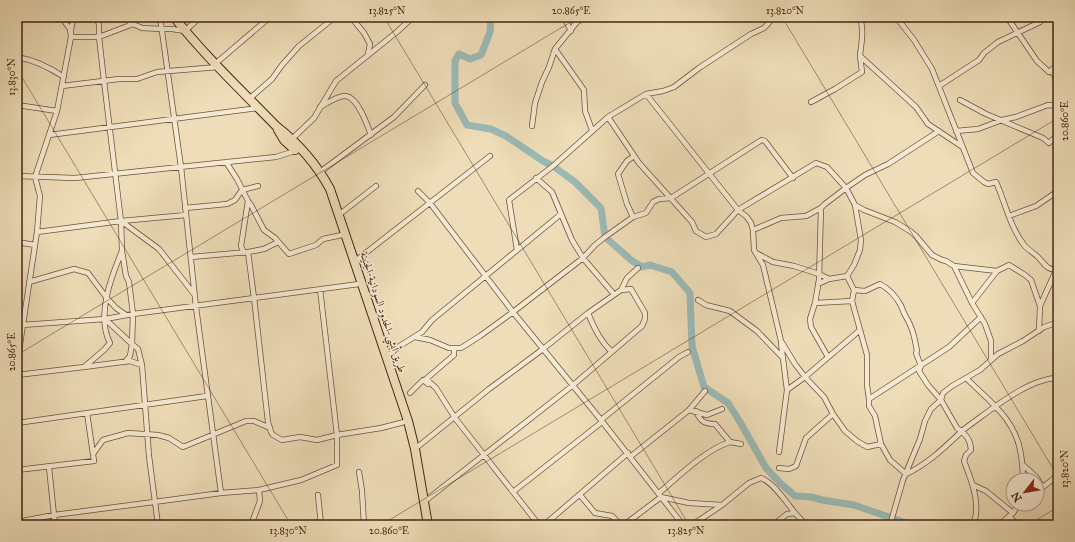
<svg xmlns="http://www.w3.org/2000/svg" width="1075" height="542" font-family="'IM FELL Great Primer',Amiri,serif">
	<rect width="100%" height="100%" fill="#eeddb8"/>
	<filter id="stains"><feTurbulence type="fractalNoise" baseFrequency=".005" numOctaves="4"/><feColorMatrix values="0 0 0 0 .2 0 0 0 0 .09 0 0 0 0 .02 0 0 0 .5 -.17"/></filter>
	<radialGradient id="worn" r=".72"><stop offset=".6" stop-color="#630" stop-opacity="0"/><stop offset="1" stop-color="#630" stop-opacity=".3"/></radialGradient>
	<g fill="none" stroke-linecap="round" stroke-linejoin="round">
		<!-- river -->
		<path stroke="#9bbab6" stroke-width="7" d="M491,17l-1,15 -9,23 -11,4 -11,-5 -4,7v42l12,22 24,4 15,7 37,25 10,5 22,16 26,26 4,29 26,23 11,7 8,-2 22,7 18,21 2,53 12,41 24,16 12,19 26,46 14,15 15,13 16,1 11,3 32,5 58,20"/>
		<!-- minor casing -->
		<g stroke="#6f523c" stroke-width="6">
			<path id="minor" d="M61,17l9,12 1,8h28l34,-13
				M97,17l2,8v12l5,44 17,140 1,30 4,25 3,6 4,32 -1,30 6,5 4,16 7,91 9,69
				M122,17l11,7 9,4 20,1h10l13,2 15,-14
				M160,17l21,150 15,140 25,186
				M351,17l13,16 6,11 -2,10
				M564,17l7,14
				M859,17c6,11 2,27 1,39l56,51 12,17 33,22
				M896,17l18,23 18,29 41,104 11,9 4,2 8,-2c9,20 14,45 28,63 4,5 10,8 14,12 7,7 9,14 20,12
				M1007,17l30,44 12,11 9,-8
				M555,49l29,41 1,21 7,19
				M17,57c17,3 32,10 47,20
				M215,64l55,-47
				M1051,70l4,6 3,8
				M62,86l57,-7h18l20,-7 61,-5
				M939,86l40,-26 5,-7 14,-11 42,-20 4,-5
				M646,94l92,116 9,7 4,6 2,7 1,20 9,15 18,76 14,23 10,13 19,20 9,17 12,17 12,10 10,6 14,-3 9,16 16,14c22,-10 39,-27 56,-43 6,-5 13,-10 20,-15 19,-14 51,-38 76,-38
				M249,99l23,-20 10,-14 17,-19 36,-29
				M960,100l26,14 57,24 6,5 4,-4h5
				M811,102l24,-13 27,-17 -2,-16
				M17,105l40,6
				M320,107c6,-3 18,-12 26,-11 12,2 21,28 25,39
				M608,117l31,46 53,59 4,9 10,6 10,-3 22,-24 78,-47 11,4 19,21 9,17 6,35 -1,10 -6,15 -7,11 7,14 -2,11 15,54v30l2,14v7l6,10 6,28
				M532,126l3,-23 7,-21 7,-15 6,-18 22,-27 8,-5
				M956,131l22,-2 24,-9 14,-3 32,-12 10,1
				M49,135l209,-27
				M292,139l22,-21 22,-37 62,-50 15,-14
				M226,162l11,17 11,22 3,4 13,25 11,8 14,16 27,-9 7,-6 19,-4
				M320,172l74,-55 31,-32
				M17,176l58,2 201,-21 22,-7
				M536,178l16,14 20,48 11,18 29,34
				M418,191l12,12 83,109 88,108 82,105
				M855,205l9,5 31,12 15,9 6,5 16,19 10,5 4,1 8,5 43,5 12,-6 16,10 6,5 9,26 -1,25
				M185,208l42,-4 8,-4 7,-10 16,-4
				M821,208l-2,72 -4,23 -5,16 1,8 17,30
				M340,214l36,-28
				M1009,216l27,-10 22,-15
				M633,217l-6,-13 -9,-30 9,-13 7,-5
				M121,221l38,28 35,45
				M753,230l28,-12 25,-2 15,-8 4,-4 21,-16 19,-13 23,-11 51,-33
				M37,232l84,-11 65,-6
				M17,242l18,3
				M517,250l-8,-50 44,-34 55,-49 38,-23 17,-3 11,-4 25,-19 52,-34 13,-6 10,-11
				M248,252l6,46 105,-14
				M244,253l-3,-7 7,-45
				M756,253l17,9 21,4 25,8 10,5
				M191,257l57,-5 16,-3 14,-7
				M354,262l136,-106
				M954,266l18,37 13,21 6,17v19
				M29,282l45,-13 14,4 18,24 10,11 10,7
				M818,284l11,-5 18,-3
				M621,290l6,-12 11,-10
				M854,290l11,1 15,-7c9,5 15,11 20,20 2,3 3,8 5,11 8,14 9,20 12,36l-1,2 5,13 -2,5 9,14 13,15 16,28c8,5 14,13 14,22l-5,5 -2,6c6,16 14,35 12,52 0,4 -2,8 -3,12
				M698,300l8,5 24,6 27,20 26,27
				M815,303l37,-2
				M972,303l25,-32
				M1040,306l17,-38
				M588,313c5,13 13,29 24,39
				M105,319l27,25 -2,12 -5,6
				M17,328l5,-3 83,-6 28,-5 121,-16 14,124 3,10 2,3 9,5 18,-3 17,3 20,-5 44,-7 27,-7
				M415,337l15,3 19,8h12l19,-12 33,-24 70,-54 12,-13 10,-8 28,-20 13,-4 7,-11 6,-3 12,-1 89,-57 2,-1 3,1 28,37
				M781,343l6,47
				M454,349v6l-28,24 10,9 19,30 84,107
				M386,358l12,-11 24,-15 10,-12 129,-106
				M17,364l20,-132 3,-36 -5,-19 22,-66 14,-74v-8l3,-12
				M84,367l46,-6 12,4
				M17,375l67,-8 20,-17 6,-7c-14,-27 1,-66 12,-92
				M966,378c24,24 50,41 55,77 1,8 3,17 1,25
				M410,393l13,-13 5,4
				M869,399l80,-52 32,-30
				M689,410l18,5 15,-6
				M696,411c4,10 8,13 19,13l15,18 11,2
				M601,420l78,-63 9,-5
				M17,423l190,-27
				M415,449l74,-60 54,-40 45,-36 33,-23 10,-1 14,24v6l-3,7 -70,60 -147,115
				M779,452l8,-62 18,-13 55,-47
				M93,454l10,-14 25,-7 30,2 11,3 14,9 63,-26h8l16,7
				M630,457l59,-47 16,-19
				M1022,464l14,13 7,10
				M49,467l6,58
				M779,468l10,1 7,-3 10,-28 27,-24
				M17,470l77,-9 -7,-48
				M359,472l3,19 2,34
				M973,485l13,6 27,22
				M1013,491h-1l1,4
				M513,492l89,-70
				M1037,492l21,-17
				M659,493c20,-17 46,-43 71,-51
				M318,495l3,30
				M580,495l15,18 17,3 9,9
				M1009,516l8,9
				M17,522l37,-7 100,-13 67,-9 38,-3 42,-10 36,-15v-30l-17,-146
				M251,525l9,-24 -1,-11
				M544,525l84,-72
				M624,525l37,-28 28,6 33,2 27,-22 12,-5c12,4 26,25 34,35
				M692,525l30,-20
				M773,525l14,-11 8,-1 11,12
				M844,525h4
				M890,525l13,-45 17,-41 5,-18 6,-12 10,-9 2,-7 9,-7 28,-16 18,-16 25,-13 21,-14 9,-3h5
				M999,525l14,-12 4,-6 4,-3"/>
		</g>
		<!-- trunk casing -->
		<g stroke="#452312" stroke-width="10">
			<path id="trunk" d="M174,17c31,39 67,73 102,109 22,17 41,39 54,63l78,232 7,28 13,76
				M278,130l6,10 11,10"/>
		</g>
		<!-- minor -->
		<use href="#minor" stroke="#f4e9d1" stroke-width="4.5"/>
		<!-- trunk -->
		<use href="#trunk" stroke="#eeddb8" stroke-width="8"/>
	</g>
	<!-- ticks -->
	<path fill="none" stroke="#452312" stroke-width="1" stroke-opacity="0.45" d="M384,17l305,508M782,17l276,460M17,69l274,456M17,355l562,-338M381,525l677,-407M1028,525l30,-18"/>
	<g text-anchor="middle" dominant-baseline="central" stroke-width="3" stroke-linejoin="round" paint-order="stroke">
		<!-- street labels -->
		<g font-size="11" fill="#452312" stroke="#f4e9d1">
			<text transform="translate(383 312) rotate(72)">طريق أبشي-الحدود السودانية-الجنينة</text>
		</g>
	</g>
	<!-- margin -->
	<rect width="1075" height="542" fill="none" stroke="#eeddb8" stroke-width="44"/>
	<!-- north arrow -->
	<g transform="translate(1025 492) rotate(239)"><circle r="19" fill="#f4e9d1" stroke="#ae9a85"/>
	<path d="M0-3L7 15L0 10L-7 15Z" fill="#8f2418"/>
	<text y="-6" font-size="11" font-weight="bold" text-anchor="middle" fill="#452312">N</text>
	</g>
	<rect x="22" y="22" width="1031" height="498" fill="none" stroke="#452312" stroke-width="1.5"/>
	<g font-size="10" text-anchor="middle" fill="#452312">
		<text x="387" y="14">13.825°N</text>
		<text x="571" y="14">20.865°E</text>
		<text x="785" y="14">13.820°N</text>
		<text transform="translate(11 77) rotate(-90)" y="4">13.830°N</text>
		<text transform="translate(1064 121) rotate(-90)" y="4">20.860°E</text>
		<text transform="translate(11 352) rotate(-90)" y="4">20.865°E</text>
		<text transform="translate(1064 469) rotate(-90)" y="4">13.820°N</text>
		<text x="288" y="534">13.830°N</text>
		<text x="389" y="534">20.860°E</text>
		<text x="686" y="534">13.825°N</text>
	</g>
	<rect width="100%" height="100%" filter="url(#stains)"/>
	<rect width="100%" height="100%" fill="url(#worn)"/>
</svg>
